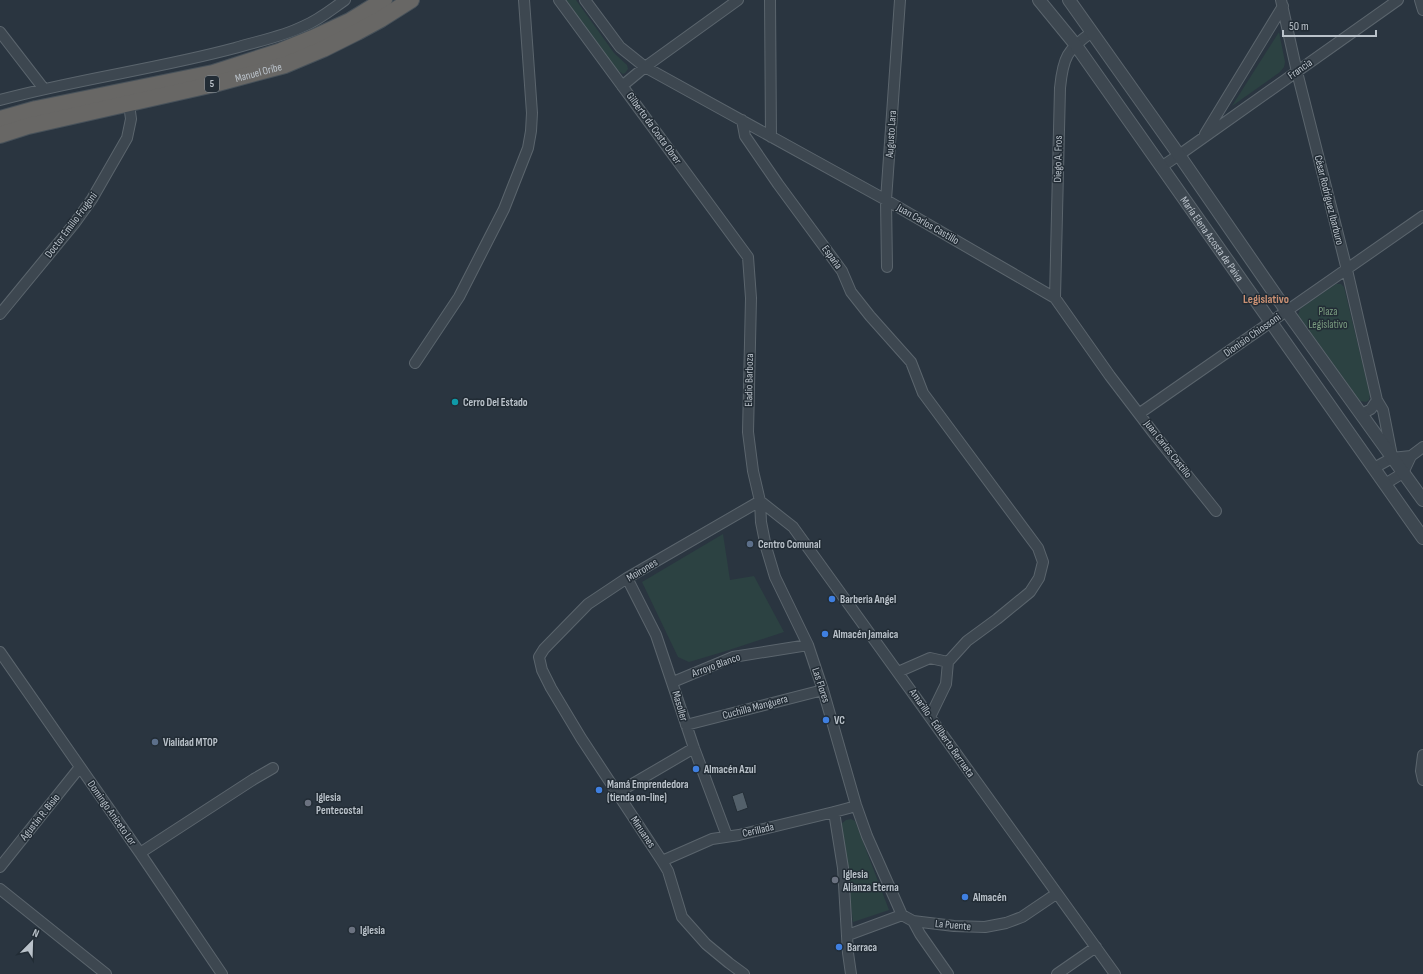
<svg xmlns="http://www.w3.org/2000/svg" width="1423" height="974" font-family="'Sofia Sans Condensed',sans-serif">
	<rect width="100%" height="100%" fill="#2a3540"/>
	<!-- green -->
	<path fill="#2c4242" d="M566,0h10l38,53 13,12 1,4 -3,4 -2,1 -6,-4z
		M1279,32l6,30 -1,5 -4,5 -48,34z
		M1336,284h5l3,3 26,108 -1,5 -3,2 -6,-1 -62,-86 2,-6z
		M723,534l7,46 24,-4 30,56 -58,19 -37,11 -11,-5 -36,-75z
		M851,819l4,2 34,89 -36,12 -12,-98 5,-4z"/>
	<!-- building -->
	<path fill="#53606a" stroke="#242e37" d="M743,792l5,16 -11,4 -5,-16z"/>
	<g fill="none" stroke-linecap="round" stroke-linejoin="round">
		<!-- minor casing -->
		<g stroke="#5b656d" stroke-width="12">
			<path id="minor" d="M559,0l189,257 3,41 -3,134 5,39 7,30 1,21 5,25 9,30 33,68 15,45 33,115 11,31 35,79
				M585,0l35,47 25,20 241,133 169,98 55,78 45,59 61,76
				M770,0l1,137
				M1281,0l16,72 50,198 30,130 6,10 9,46
				M1420,0l3,10
				M0,32l44,57
				M622,86l23,-19 93,-67
				M0,100c77,-21 157,-31 235,-52 23,-7 47,-11 69,-22 15,-6 28,-17 41,-26
				M742,120l3,16 33,48 64,87 9,21 19,24 41,46 12,31 115,155 5,14 -4,16 -9,14 -33,27 -30,22 -19,21 -2,22 -16,33
				M1205,134l78,-128
				M1161,167l18,-12 219,-155
				M887,267l-1,-67 14,-200
				M1055,298l5,-210c3,-31 7,-38 32,-56
				M0,314l74,-90 18,-25 35,-61 4,-19 -2,-15
				M415,363l44,-66 45,-88 24,-61 3,-17 1,-18 -8,-113
				M1140,413l283,-197
				M1362,414l9,-5 6,-9
				M1374,468l18,-10 19,-2
				M1385,484l18,-11 8,-17 12,-9
				M760,501l33,26 322,447
				M627,578l29,57 38,113 33,88
				M0,652l140,201 82,121
				M898,672l32,-14 18,4
				M673,682l60,-25 75,-12
				M686,725l137,-35
				M1423,755l-2,16 2,9
				M617,793l77,-45
				M834,812l9,56 5,85 3,21
				M140,853l114,-74 19,-11
				M662,861l50,-22 27,-4 95,-23 15,-4 7,-3
				M0,867l80,-100
				M0,889l106,85
				M913,921l7,13 28,40
				M848,935l54,-20 11,6 41,5 31,1 21,-4 16,-6 34,-23
				M744,974l-15,-11 -23,-19 -24,-27 -14,-46 -6,-10 -81,-123 -30,-50 -9,-18 -3,-13 5,-8 44,-45 39,-26 133,-77
				M1057,974l39,-27"/>
		</g>
		<!-- tertiary casing -->
		<g stroke="#5b656d" stroke-width="14">
			<g id="tertiary">
				<path id="s1" d="M1039,0l36,44 348,494"/>
				<path d="M1069,0l110,155 107,155 137,190"/>
			</g>
		</g>
		<!-- trunk casing -->
		<g stroke="#48525a" stroke-width="18">
			<g id="trunk">
				<path d="M0,119l36,-10 177,-36 68,-22 32,-13 37,-17 34,-21"/>
				<path id="s2" d="M0,135l28,-9 186,-42 71,-19 38,-16 34,-17 24,-13 30,-19"/>
			</g>
		</g>
		<!-- minor -->
		<use href="#minor" stroke="#3d4750" stroke-width="10"/>
		<!-- tertiary -->
		<use href="#tertiary" stroke="#3d4750" stroke-width="12"/>
		<!-- trunk -->
		<use href="#trunk" stroke="#686765" stroke-width="16"/>
	</g>
	<!-- markers -->
	<circle fill="#0f9aa8" stroke="#222c35" stroke-width="1.5" cx="455" cy="402" r="4"/>
	<g fill="#5c6f8a" stroke="#222c35" stroke-width="1.5">
		<circle cx="750" cy="544" r="4"/>
		<circle cx="155" cy="742" r="4"/>
	</g>
	<g fill="#3f7fe0" stroke="#222c35" stroke-width="1.5">
		<circle cx="832" cy="599" r="4"/>
		<circle cx="825" cy="634" r="4"/>
		<circle cx="826" cy="720" r="4"/>
		<circle cx="696" cy="769" r="4"/>
		<circle cx="599" cy="790" r="4"/>
		<circle cx="965" cy="897" r="4"/>
		<circle cx="839" cy="947" r="4"/>
	</g>
	<g fill="#6b7280" stroke="#222c35" stroke-width="1.5">
		<circle cx="308" cy="803" r="4"/>
		<circle cx="835" cy="880" r="4"/>
		<circle cx="352" cy="930" r="4"/>
	</g>
	<g text-anchor="middle" dominant-baseline="central" stroke-width="3" stroke-linejoin="round" paint-order="stroke">
		<!-- shield labels -->
		<rect fill="#222c35" stroke="#8c959d" stroke-width="1" x="205" y="76" width="14" height="16" rx="3"/>
		<g font-size="10" font-weight="bold" fill="#bac2ca">
			<text x="212" y="84">5</text>
		</g>
		<!-- street labels -->
		<g font-size="11" fill="#bac2ca" stroke="#222c35">
			<text transform="translate(1300 69) rotate(-35)">Francia</text>
			<text stroke="none"><textPath href="#s2" startOffset="266">Manuel Oribe</textPath></text>
			<text transform="translate(654 128) rotate(54)">Gilberto da Costa Obrer</text>
			<text transform="translate(891 134) rotate(-86)">Augusto Lara</text>
			<text transform="translate(1058 159) rotate(-89)">Diego A. Fros</text>
			<text transform="translate(1329 200) rotate(76)">César Rodríguez Ibarburo</text>
			<text transform="translate(928 224) rotate(30)">Juan Carlos Castillo</text>
			<text transform="translate(71 225) rotate(-53)">Doctor Emilio Frugoni</text>
			<text stroke="none"><textPath href="#s1" startOffset="295">María Elena Acosta de Paiva</textPath></text>
			<text transform="translate(832 257) rotate(54)">España</text>
			<text transform="translate(1252 335) rotate(-35)">Dionisio Chiossoni</text>
			<text transform="translate(749 380) rotate(-89)">Eladio Barboza</text>
			<text transform="translate(1168 449) rotate(52)">Juan Carlos Castillo</text>
			<text transform="translate(642 570) rotate(-31)">Moirones</text>
			<text transform="translate(716 665) rotate(-20)">Arroyo Blanco</text>
			<text transform="translate(821 685) rotate(72)">Las Flores</text>
			<text transform="translate(680 706) rotate(73)">Masoller</text>
			<text transform="translate(755 707) rotate(-15)">Cuchilla Manguera</text>
			<text transform="translate(942 733) rotate(55)">Amarillo - Edilberto Berrueta</text>
			<text transform="translate(112 813) rotate(55)">Domingo Aniceto Lor</text>
			<text transform="translate(40 817) rotate(-51)">Agustín R. Bisio</text>
			<text transform="translate(758 830) rotate(-13)">Cerillada</text>
			<text transform="translate(643 832) rotate(56)">Minuanes</text>
			<text transform="translate(953 925) rotate(5)">La Puente</text>
		</g>
		<!-- park labels -->
		<g font-size="11" fill="#7b9d80" stroke="#222c35">
			<text x="1328" y="311">Plaza<tspan x="1328" dy="13">Legislativo</tspan></text>
		</g>
		<!-- poi labels -->
		<g font-size="11" font-weight="bold" fill="#bac2ca" stroke="#222c35" text-anchor="start">
			<text x="463" y="402">Cerro Del Estado</text>
			<text x="758" y="544">Centro Comunal</text>
			<text x="840" y="599">Barberia Angel</text>
			<text x="833" y="634">Almacén Jamaica</text>
			<text x="834" y="720">VC</text>
			<text x="163" y="742">Vialidad MTOP</text>
			<text x="704" y="769">Almacén Azul</text>
			<text x="607" y="784">Mamá Emprendedora<tspan x="607" dy="13">(tienda on-line)</tspan></text>
			<text x="316" y="797">Iglesia<tspan x="316" dy="13">Pentecostal</tspan></text>
			<text x="843" y="874">Iglesia<tspan x="843" dy="13">Alianza Eterna</tspan></text>
			<text x="973" y="897">Almacén</text>
			<text x="360" y="930">Iglesia</text>
			<text x="847" y="947">Barraca</text>
		</g>
		<!-- neighbourhood labels -->
		<g font-size="12" font-weight="bold" fill="#cb9174" stroke="#222c35">
			<text x="1266" y="299">Legislativo</text>
		</g>
	</g>
	<!-- north arrow -->
	<g transform="translate(32 942) rotate(23)" stroke="#222c35" stroke-width="3" paint-order="stroke">
	<path d="M0-3L7 15L0 10L-7 15Z" fill="#bac2ca"/>
	<text y="-6" font-size="11" font-weight="bold" text-anchor="middle" fill="#bac2ca">N</text>
	</g>
	<!-- scale -->
	<path d="M1283 30v6h93v-6" fill="none" stroke="#bac2ca" stroke-width="2"/>
	<text x="1289" y="30" font-size="12" fill="#bac2ca" stroke="#222c35" stroke-width="3" paint-order="stroke">50 m</text>
</svg>
